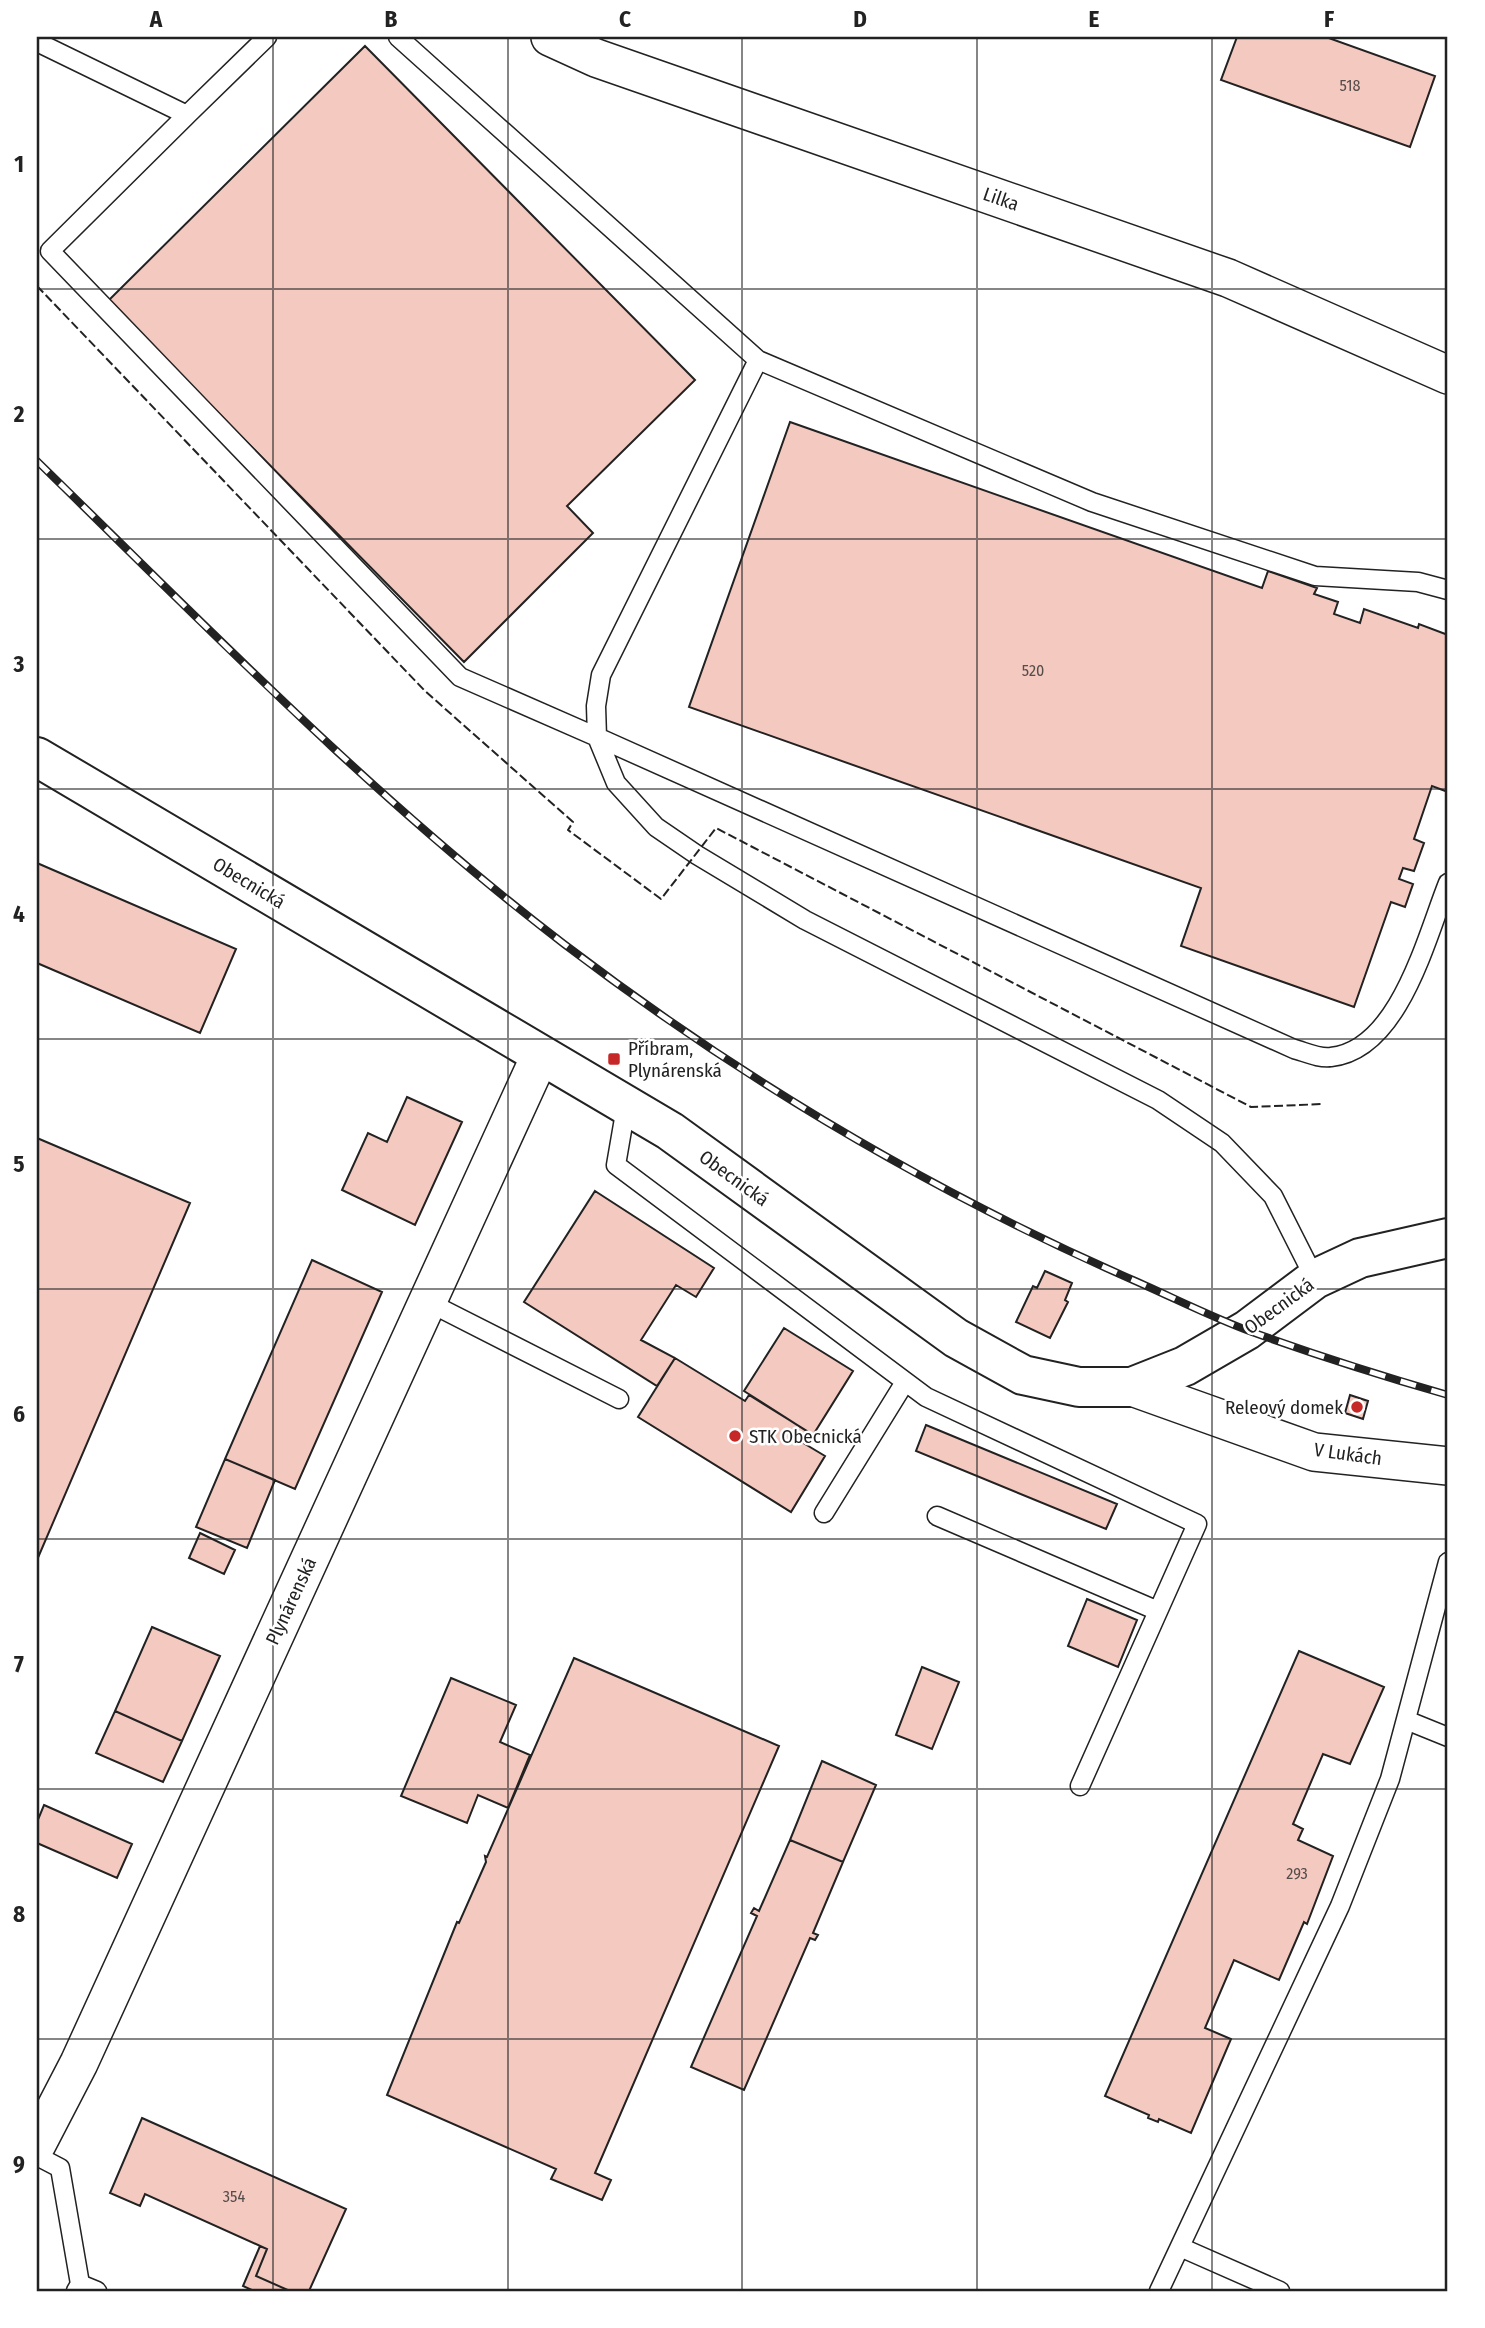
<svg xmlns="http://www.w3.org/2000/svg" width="1485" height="2328" font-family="'Fira Sans Condensed',sans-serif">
	<rect width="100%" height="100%" fill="#fff"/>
	<!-- building -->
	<path fill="#f3c9c0" stroke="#222" stroke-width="2" d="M1237,37h89l109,39 -25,71 -189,-67z
		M365,46l330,334 -128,126 26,27 -129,129 -356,-361z
		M790,422l472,166 6,-17 49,17 -3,6 24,8 -4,12 26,9 4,-14 54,19 1,-4 29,11v157l-16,-6 -18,53 10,4 -10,28 -11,-3 -4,11 14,5 -8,23 -14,-5 -37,105 -173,-61 20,-58 -512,-181z
		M37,863l199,86 -36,84 -163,-70z
		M407,1097l55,25 -47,103 -73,-35 26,-57 19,9z
		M37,1138l153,65 -153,357z
		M595,1191l119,77 -18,29 -20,-12 -35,55 34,18 -18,28 -133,-84z
		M312,1260l70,32 -87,197 -70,-30z
		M1045,1271l27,12 -7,17 3,2 -18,36 -34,-16 17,-36 4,2z
		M784,1328l69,43 -40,64 -69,-44z
		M675,1358l70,43 4,-6 58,36 -7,10 25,15 -34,56 -153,-95z
		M1350,1395l18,6 -5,18 -18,-6z
		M926,1425l191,79 -11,25 -190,-78z
		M225,1459l50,21 -28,68 -51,-21z
		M200,1533l35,17 -11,24 -35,-16z
		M1087,1599l50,21 -19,47 -50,-21z
		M152,1627l68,29 -38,85 -67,-30z
		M1299,1651l85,36 -34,77 -27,-10 -30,70 10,5 -5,11 35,16 -26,68 -3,-2 -25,58 -45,-20 -29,68 26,11 -40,94 -32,-14 -1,3 -10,-4 1,-3 -44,-19z
		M574,1658l205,88 -184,427 16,7 -9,20 -51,-21 5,-10 -169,-74 70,-173 2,1 27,-61 -1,-6 2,1z
		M922,1667l37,15 -27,67 -36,-14z
		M451,1678l65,27 -16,37 30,13 -22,53 -30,-13 -11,28 -66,-27z
		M115,1711l67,30 -19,41 -67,-29z
		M822,1761l54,24 -33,77 -53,-22z
		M44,1805l88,39 -15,34 -80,-35v-21z
		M790,1840l53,22 -30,71 5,2 -3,5 -5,-2 -66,152 -53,-23 66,-151 -6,-3 3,-5 5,3z
		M142,2118l204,91 -37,82h-19l-34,-15 11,-27 -122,-55 -5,12 -30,-13z
		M260,2246l7,3 -11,27 34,15h-36l-11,-5z"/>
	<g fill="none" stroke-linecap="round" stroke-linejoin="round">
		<!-- service casing -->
		<g stroke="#222" stroke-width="21">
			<path id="service" d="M398,37l360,323 334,142 223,74 103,6 30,8
				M37,42l150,73 80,-78
				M187,115l-137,136 410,426 137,60 19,46 40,44 41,28 108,65 353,180 64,43 51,53 42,83
				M758,360l-157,315 -5,31 1,31 697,312c11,3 26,10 37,8 68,-7 95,-119 117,-174
				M626,1107l-10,58 310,232 271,127 -117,262
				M428,1302l191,97
				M824,1513l81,-131
				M937,1516l221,95
				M1406,1720l42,17
				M37,2156l23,12 20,116 -4,7
				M1180,2247l100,44
				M80,2284l17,7
				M1159,2291l181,-385 50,-127 58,-217"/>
		</g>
		<!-- minor casing -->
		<g stroke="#222" stroke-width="40">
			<path id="minor" d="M550,37l46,21 632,220 220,97
				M1132,1387l182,65 134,14
				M37,2144l42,-81 461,-1007"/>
		</g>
		<!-- tertiary casing -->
		<g stroke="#222" stroke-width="42">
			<path id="tertiary" d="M37,757l633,374 286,207 67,37 56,12h53l53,-21 62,-36 68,-51 45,-21 88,-20"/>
		</g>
		<!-- service -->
		<use href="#service" stroke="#fff" stroke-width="18"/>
		<!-- minor -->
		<use href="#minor" stroke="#fff" stroke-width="37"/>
		<!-- tertiary -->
		<use href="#tertiary" stroke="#fff" stroke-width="38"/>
		<!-- rail casing -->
		<g stroke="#222" stroke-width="8">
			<path id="rail" d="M37,461c170,166 337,338 527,483 176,134 366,247 569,336 39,17 78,37 119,52 64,23 130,44 196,63"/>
		</g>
		<!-- rail -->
		<use href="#rail" stroke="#fff" stroke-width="5" stroke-dasharray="16" stroke-linecap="butt"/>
		<!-- fence -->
		<path stroke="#222" stroke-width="2" stroke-dasharray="9 3.5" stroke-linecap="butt" d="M37,286l388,405 148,131 -5,8 93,69 55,-71 535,279 72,-3"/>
	</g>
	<!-- grid -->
	<path fill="none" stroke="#222" stroke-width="2" stroke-opacity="0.55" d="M273,37v2254M508,37v2254M742,37v2254M977,37v2254M1212,37v2254M37,289h1411M37,539h1411M37,789h1411M37,1039h1411M37,1289h1411M37,1539h1411M37,1789h1411M37,2039h1411"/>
	<!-- markers -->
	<g fill="#c62828" stroke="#fff" stroke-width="2.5">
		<rect x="607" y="1052" width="14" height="14" rx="3.5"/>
		<circle cx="1357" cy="1407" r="7"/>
		<circle cx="735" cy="1436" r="7"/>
	</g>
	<g text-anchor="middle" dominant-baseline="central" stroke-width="5" stroke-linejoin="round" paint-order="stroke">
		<!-- number labels -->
		<g font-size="16" fill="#564c4a">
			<text x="1350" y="85">518</text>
			<text x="1033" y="670">520</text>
			<text x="1297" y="1873">293</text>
			<text x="234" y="2196">354</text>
		</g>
		<!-- street labels -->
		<g font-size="19" fill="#222" stroke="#fff">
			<text transform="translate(1001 199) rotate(19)">Lilka</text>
			<text transform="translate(249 883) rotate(31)">Obecnická</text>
			<text transform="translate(734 1178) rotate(36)">Obecnická</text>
			<text transform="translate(1279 1306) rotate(-36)">Obecnická</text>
			<text transform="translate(1348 1454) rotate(8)">V Lukách</text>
			<text transform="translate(291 1601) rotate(-65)">Plynárenská</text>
		</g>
		<!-- poi labels -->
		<g font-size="19" fill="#222" stroke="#fff" text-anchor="start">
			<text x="628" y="1048">Příbram,<tspan x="628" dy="22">Plynárenská</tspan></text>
			<text x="1343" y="1407" text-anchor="end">Releový domek</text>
			<text x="749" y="1436">STK Obecnická</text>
		</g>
	</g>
	<!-- border -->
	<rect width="1485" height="2328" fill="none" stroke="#ffffff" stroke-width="77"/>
	<rect x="38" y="38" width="1408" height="2252" fill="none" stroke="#222" stroke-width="2.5"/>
	<g font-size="23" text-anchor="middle" font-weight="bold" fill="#222">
		<text x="156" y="27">A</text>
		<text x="391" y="27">B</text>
		<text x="625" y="27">C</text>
		<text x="860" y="27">D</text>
		<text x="1094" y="27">E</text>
		<text x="1329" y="27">F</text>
		<text x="19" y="172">1</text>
		<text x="19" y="422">2</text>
		<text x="19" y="672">3</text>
		<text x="19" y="922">4</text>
		<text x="19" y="1172">5</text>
		<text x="19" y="1422">6</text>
		<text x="19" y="1672">7</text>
		<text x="19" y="1922">8</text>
		<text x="19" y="2172">9</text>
	</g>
</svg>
